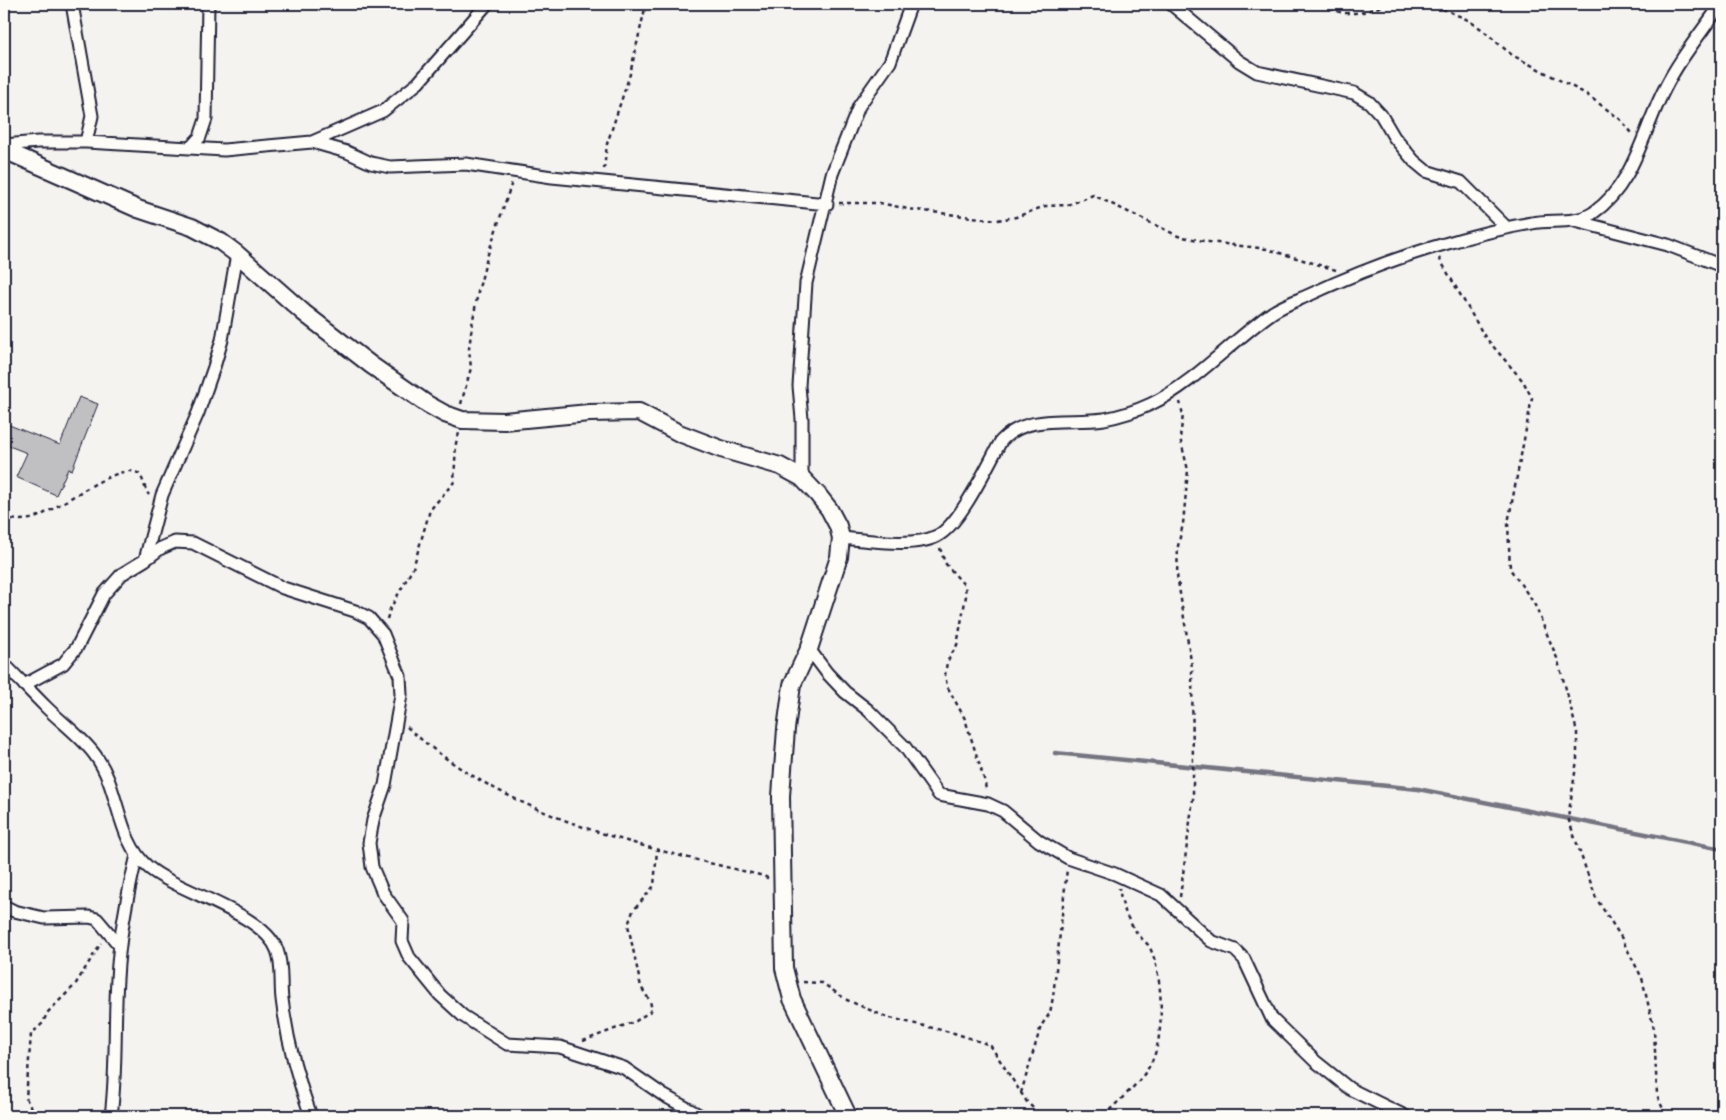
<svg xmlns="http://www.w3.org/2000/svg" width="1726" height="1120" font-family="Mali,sans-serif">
	<rect width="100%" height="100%" fill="#f4f3ef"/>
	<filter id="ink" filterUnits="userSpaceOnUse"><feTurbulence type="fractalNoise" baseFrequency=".02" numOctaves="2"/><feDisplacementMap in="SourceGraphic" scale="10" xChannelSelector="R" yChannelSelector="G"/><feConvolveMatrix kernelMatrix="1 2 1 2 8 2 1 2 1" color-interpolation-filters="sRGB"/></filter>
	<g filter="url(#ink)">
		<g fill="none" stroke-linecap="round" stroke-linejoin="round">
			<!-- stream -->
			<path stroke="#757582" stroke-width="4.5" d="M1055,753l363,36 304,60"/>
		</g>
		<!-- building -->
		<path fill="#c0bfc2" stroke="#22223b" d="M79,397l19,7 -26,66 -4,-1 -12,26 -40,-18 11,-24 -23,-9v-21l56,22z"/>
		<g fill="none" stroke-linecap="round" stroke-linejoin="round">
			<!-- street casing -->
			<g stroke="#22223b" stroke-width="15">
				<path id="street" d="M72,4l20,112 -6,26
					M1171,4l68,57 18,11 97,21 15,9 12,13 13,22 20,24 12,10 35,11 46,46
					M312,142l35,10 24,11 19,4 76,-3 86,13 275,27
					M4,145l34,-3h48l138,8 88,-8 71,-31 35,-28 69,-79
					M191,147l9,-10 6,-18 2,-115
					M1575,221l93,24 54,21
					M802,478v-59l-3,-33 7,-103 26,-109 27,-68 31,-44 21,-58
					M841,538c26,2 73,10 96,-2 23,-11 51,-72 64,-95 26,-28 69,-17 103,-22 16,-3 32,-8 47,-15 41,-19 83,-65 122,-92 11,-7 25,-12 36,-17 45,-21 92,-39 139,-52 28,-8 55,-15 84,-20 20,-4 42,2 61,-10 41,-28 50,-82 71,-123 15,-31 38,-58 57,-86
					M145,560l16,-12 14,-6 18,1 90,45 72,23 14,7 14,16 17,42 1,19 -16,90 -12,35 -4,23 3,24 11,26 20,28 -1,20 7,16 31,38 23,21 44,28 53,3 64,21 39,27 38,21
					M809,649l18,24 18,19 23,18 37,37 34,48 49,9 15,7 36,30 29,17 47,16 46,21 50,46 24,9 9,9 28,60 43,42 35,28 55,27
					M4,664c14,14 28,29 42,43 16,16 35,29 49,48 25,33 21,84 53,112 29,25 114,45 129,83 6,15 3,33 5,49 5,41 15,79 29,117
					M24,685l39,-21 14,-17 27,-53 18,-20 23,-14 17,-65 36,-82 16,-46 8,-27 15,-86
					M4,906l10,5 30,7 45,-1 8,2 22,26
					M111,1116c6,-46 3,-91 6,-137 2,-42 10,-83 20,-124"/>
			</g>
			<!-- secondary casing -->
			<g stroke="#22223b" stroke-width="20">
				<path id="secondary" d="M4,150l134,59 54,18 29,15 16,12 67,59 67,52 56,39 18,10 17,6 42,1 85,-8 50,-1 40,21 42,16 59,17 22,12 16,17 11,14 9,17 3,12 -2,19 -30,92 -17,36 -6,44 -5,67 3,172 8,31 56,117"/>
			</g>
			<!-- path -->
			<path stroke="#22223b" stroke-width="2.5" stroke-dasharray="4 4" stroke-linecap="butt" d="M1323,4c18,15 44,9 63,0
				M1436,4l5,4 25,11 14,9 32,27 74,39 34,25 12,14
				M604,169l3,-25 23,-70 16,-70
				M839,203h41l28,6 89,11 19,-3 29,-11 23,-1 25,-10 85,41 31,6 58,7 69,21
				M1439,258l46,79 38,44 9,17 -24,125 2,46 24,34 23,55 9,31 11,43v28l-9,58 28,80 25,39 21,41 12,51 3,66 9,21
				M461,404l10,-36 -2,-19 3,-24 6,-33 10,-38 24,-72
				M4,518c10,2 20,3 30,0 21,-6 88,-60 105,-44 5,5 5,15 10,21
				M940,548l5,15 20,23 1,10 -9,49 -10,17 -2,13 2,11 18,33 20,63 1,10
				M387,619l3,-10 23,-41 17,-58 24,-28 2,-39 3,-10
				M407,727c99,90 230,119 357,149l5,3
				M1180,897l13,-98v-32l-1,-100 -15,-92 1,-29 5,-22 5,-54 -8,-32 3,-23 -3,-13
				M803,982l19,1 25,17 39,17 68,16 36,12 37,57 14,14
				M583,1041l53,-20 16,-11 -2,-9 -9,-14 -13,-62 5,-14 21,-25 3,-36
				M1021,1093l20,-67 9,-13 3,-16 14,-128
				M35,1116l-9,-18 5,-64 12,-11 4,-10 28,-28 26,-42
				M1104,1116c15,-17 38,-33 48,-55 13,-26 11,-87 -2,-113 -3,-6 -9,-9 -12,-14 -11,-14 -16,-28 -19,-46"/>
			<!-- street -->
			<use href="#street" stroke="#fdfcf7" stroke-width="11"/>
			<!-- secondary -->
			<use href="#secondary" stroke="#fdfcf7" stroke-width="16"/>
		</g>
	</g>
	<!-- margin -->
	<rect width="1726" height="1120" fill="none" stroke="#fdfcf7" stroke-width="20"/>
	<rect x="10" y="10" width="1706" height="1100" fill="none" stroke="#22223b" stroke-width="2" filter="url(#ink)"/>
</svg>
